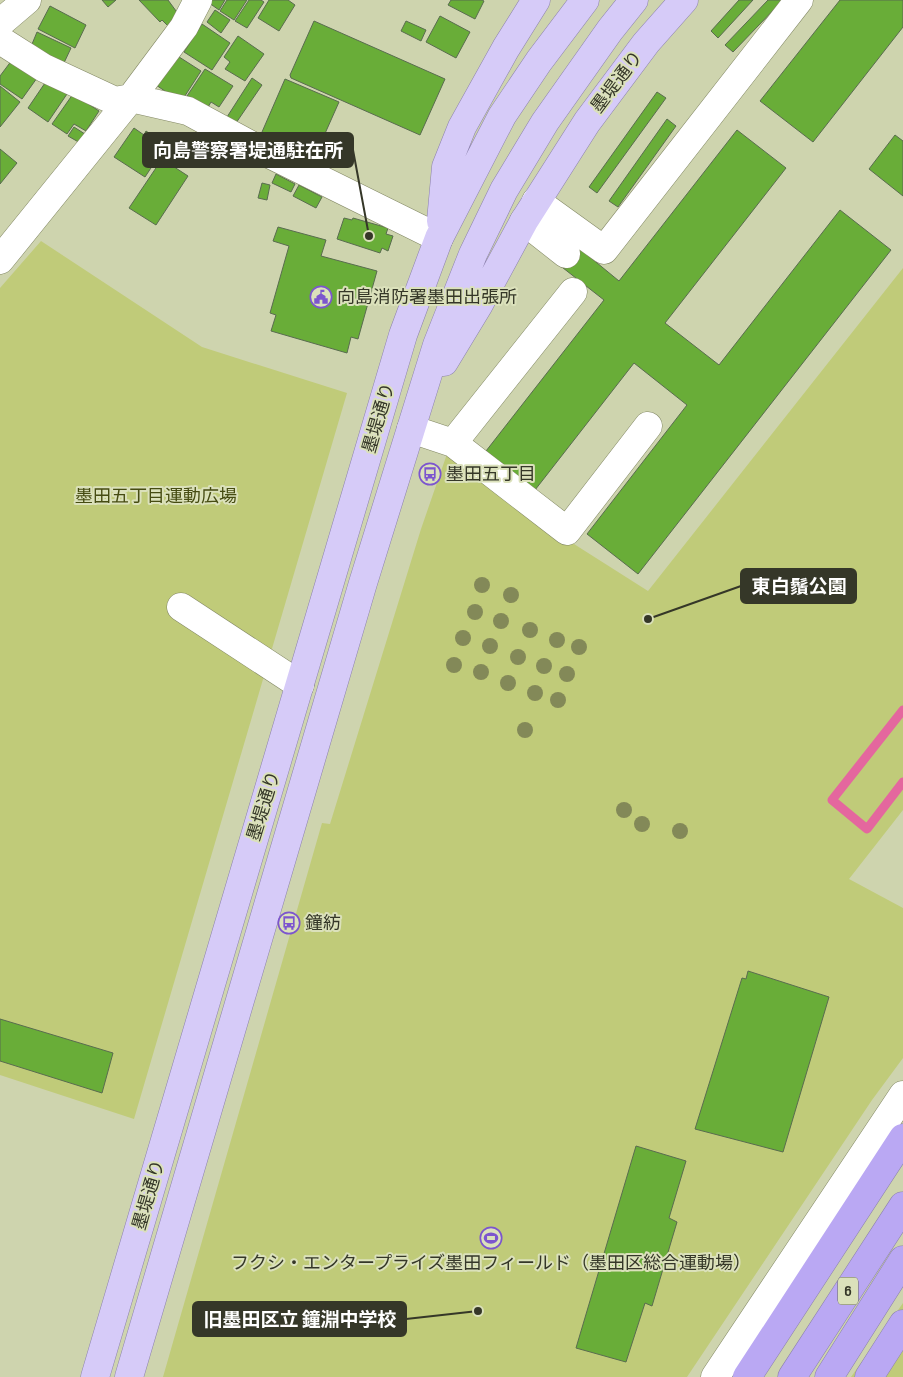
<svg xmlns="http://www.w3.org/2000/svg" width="903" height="1377" font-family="'Sofia Sans Condensed','Noto Sans JP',sans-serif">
	<rect width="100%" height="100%" fill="#ced4ae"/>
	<!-- green -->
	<path fill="#c0cb79" d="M41,241l161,106 145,46 -213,726 -134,-44v-787z
		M903,268v542l-54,69 54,29v150l-31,42 -185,277h-524l159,-554 8,1 91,-295 27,-78 85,67 115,73z
		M903,1303v74h-52z"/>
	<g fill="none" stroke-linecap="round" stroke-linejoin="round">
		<!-- stream -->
		<path stroke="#e4679e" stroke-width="9" d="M903,710l-71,90 35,29 36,-47"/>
	</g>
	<!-- building -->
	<path fill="#69ad38" stroke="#596c4f" d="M102,0h14l-8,7z
		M139,0h29l11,15 -11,11 -6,-6 -2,2z
		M205,0h20l-6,10z
		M227,0h20l-13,20 -14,-9z
		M249,0h12l3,2 -17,26 -12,-7z
		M269,0h19l7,5 -16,26 -21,-13z
		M451,0h31l2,1 -9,18 -27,-14z
		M739,0h14l-35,38 -7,-7z
		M768,0h15l-50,52 -8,-7z
		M840,0h63v27l-90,115 -53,-41z
		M50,6l36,19 -11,23 -37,-19z
		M215,10l15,10 -9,13 -14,-11z
		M440,16l30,16 -14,26 -30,-16z
		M314,21l131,58 -25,56 -129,-57 -1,-3z
		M406,21l20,9 -5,11 -20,-10z
		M202,24l28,19 -18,27 -28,-18z
		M37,32l34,16 -8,17 -33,-16z
		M238,36l26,18 -19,27 -20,-12 5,-7 -6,-5z
		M176,55l25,16 -20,31 -25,-17z
		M12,60l25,18 -15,21 -22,-15v-8z
		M205,69l28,17 -14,21 -8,-5 -4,7 -20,-13z
		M252,78l10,7 -26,38 -9,-6z
		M285,79l54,23 -24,54h-4l-47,-20 -2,-4z
		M47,80l20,14 -19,28 -20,-14z
		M0,86l20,16 -20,25z
		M657,92l9,6 -69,95 -8,-6z
		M73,94l26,17 -13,20 -12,-7 -7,10 -15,-10z
		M667,119l9,7 -58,81 -9,-6z
		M74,127l14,9 -6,8 -14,-8z
		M134,128l10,7 2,-4 20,14 -21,32 -31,-20z
		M737,130l49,38 -121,155 54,42 121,-155 51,40 -253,324 -51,-40 100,-129 -53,-42 -99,127 -49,-39 118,-151 -46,-36 16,-20 45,37z
		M895,135l8,6v55l-34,-27z
		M0,149l17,14 -17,21z
		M162,159l26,17 -32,49 -27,-17z
		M276,174l19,10 -4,8 -19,-9z
		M262,183l8,2 -3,15 -9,-2z
		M299,185l23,12 -6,11 -23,-12z
		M344,218l8,2 1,-2 35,10 -2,6 7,2 -5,15 -6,-3 -2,5 -43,-14z
		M278,227l48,13 -5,16 56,15 -19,68 -7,-2 -4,16 -76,-22 5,-16 -6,-2 19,-67 -16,-5z
		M748,971l81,26 -46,155 -88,-23 47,-151 4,1z
		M0,1019l113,34 -11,40 -102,-32z
		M636,1146l50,15 -17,57 8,4 -25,84 -7,-3 -19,59 -50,-14z"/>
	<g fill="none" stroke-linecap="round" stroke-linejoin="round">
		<!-- minor casing -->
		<g stroke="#838865" stroke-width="29">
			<path id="minor" d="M0,23l27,-23
				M0,40l44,28 71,33 16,-3 57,13 61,33 190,94
				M536,201l68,49 195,-250
				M524,221l42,33
				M0,260l131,-162 53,-71 14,-27
				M573,292l-120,151 114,88 81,-105
				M411,429l42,14
				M181,607l119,78
				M715,1377l188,-282"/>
		</g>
		<!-- major casing -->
		<g stroke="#8b80ac" stroke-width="29">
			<path id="major" d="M441,221l5,-54 16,-40 44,-79 30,-48
				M444,362l34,-56 46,-85 63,-99 59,-79 38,-43
				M95,1377l308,-1042 36,-97 63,-122 37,-55 46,-61
				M129,1377l234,-794 74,-238 36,-91 31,-64 41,-68 65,-92 24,-30"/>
		</g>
		<!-- highway casing -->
		<g stroke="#8b80ac" stroke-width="29">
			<path id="highway" d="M747,1377l156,-239
				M792,1377l111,-171
				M829,1377l74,-117
				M869,1377l34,-53"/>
		</g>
		<!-- minor -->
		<use href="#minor" stroke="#fff" stroke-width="28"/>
		<!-- major -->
		<use href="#major" stroke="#d6cbf8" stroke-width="28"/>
		<!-- highway -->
		<use href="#highway" stroke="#baa8f3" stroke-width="28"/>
	</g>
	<!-- trees -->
	<g fill="#838958">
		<circle cx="482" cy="585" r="8"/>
		<circle cx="511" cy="595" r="8"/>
		<circle cx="475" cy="612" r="8"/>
		<circle cx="501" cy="621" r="8"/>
		<circle cx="530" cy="630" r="8"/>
		<circle cx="463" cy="638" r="8"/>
		<circle cx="557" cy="640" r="8"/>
		<circle cx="490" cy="646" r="8"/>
		<circle cx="579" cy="647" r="8"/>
		<circle cx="518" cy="657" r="8"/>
		<circle cx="454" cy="665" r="8"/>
		<circle cx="544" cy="666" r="8"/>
		<circle cx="481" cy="672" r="8"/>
		<circle cx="567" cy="674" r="8"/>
		<circle cx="508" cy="683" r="8"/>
		<circle cx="535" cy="693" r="8"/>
		<circle cx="558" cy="700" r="8"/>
		<circle cx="525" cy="730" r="8"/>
		<circle cx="624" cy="810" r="8"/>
		<circle cx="642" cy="824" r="8"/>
		<circle cx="680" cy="831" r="8"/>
	</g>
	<!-- icons -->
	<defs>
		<g id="civic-ring" transform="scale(1.125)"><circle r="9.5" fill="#dbe1bb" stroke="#7c55ce" stroke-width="1.5"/><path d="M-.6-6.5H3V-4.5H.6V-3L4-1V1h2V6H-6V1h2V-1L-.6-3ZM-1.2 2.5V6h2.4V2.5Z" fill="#7c55ce"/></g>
		<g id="bus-ring" transform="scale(1.125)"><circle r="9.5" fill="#dbe1bb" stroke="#7c55ce" stroke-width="1.5"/><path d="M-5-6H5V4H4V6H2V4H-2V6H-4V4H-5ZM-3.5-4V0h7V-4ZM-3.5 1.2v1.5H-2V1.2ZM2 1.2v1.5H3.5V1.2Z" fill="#7c55ce"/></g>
		<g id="stadium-ring" transform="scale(1.125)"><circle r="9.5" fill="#dbe1bb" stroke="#7c55ce" stroke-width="1.5"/><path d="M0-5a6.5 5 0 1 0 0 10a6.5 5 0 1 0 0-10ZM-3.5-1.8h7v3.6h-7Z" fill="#7c55ce"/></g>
	</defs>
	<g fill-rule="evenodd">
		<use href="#civic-ring" x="321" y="297"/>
		<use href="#bus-ring" x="430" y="474"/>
		<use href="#bus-ring" x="289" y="923"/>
		<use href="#stadium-ring" x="491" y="1238"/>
	</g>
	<g text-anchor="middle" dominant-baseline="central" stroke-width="4" stroke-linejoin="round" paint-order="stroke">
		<!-- shield labels -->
		<rect fill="#dbe1bb" stroke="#676a54" stroke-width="1" x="838" y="1277.5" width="20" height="27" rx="4"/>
		<g font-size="16" font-weight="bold" fill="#353728">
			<text x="848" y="1291">6</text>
		</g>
		<!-- street labels -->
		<g font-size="18" fill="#353728" stroke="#dbe1bb">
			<text transform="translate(617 82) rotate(-53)">墨堤通り</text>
			<text transform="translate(379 418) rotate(-74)">墨堤通り</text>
			<text transform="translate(264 806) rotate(-73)">墨堤通り</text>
			<text transform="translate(149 1195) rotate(-74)">墨堤通り</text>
		</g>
		<!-- poi labels -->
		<g font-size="18" fill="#353728" stroke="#dbe1bb" text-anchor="start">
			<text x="337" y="297">向島消防署墨田出張所</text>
			<text x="446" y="474">墨田五丁目</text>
			<text x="305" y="923">鐘紡</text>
			<text x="491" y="1263" text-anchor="middle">フクシ・エンタープライズ墨田フィールド（墨田区総合運動場）</text>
		</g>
		<!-- park labels -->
		<g font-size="18" fill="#464c12" stroke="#dbe1bb">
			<text x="156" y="496">墨田五丁目運動広場</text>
		</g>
	</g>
	<!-- callouts -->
	<path fill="none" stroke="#353728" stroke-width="2" d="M369 236L353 150M648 619L741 586M478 1311L406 1319"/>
	<g fill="#353728" stroke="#dbe1bb" stroke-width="2">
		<circle cx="369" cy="236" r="5"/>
		<circle cx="648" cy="619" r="5"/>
		<circle cx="478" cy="1311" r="5"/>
	</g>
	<g fill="#353728" stroke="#353728" stroke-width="2">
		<rect x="143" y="133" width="210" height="34" rx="5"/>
		<rect x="741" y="569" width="115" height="34" rx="5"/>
		<rect x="193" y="1302" width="213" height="34" rx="5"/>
	</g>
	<g font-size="19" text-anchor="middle" font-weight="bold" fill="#fff">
		<text x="248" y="157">向島警察署堤通駐在所</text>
		<text x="799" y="593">東白鬚公園</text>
		<text x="300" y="1326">旧墨田区立 鐘淵中学校</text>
	</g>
</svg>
